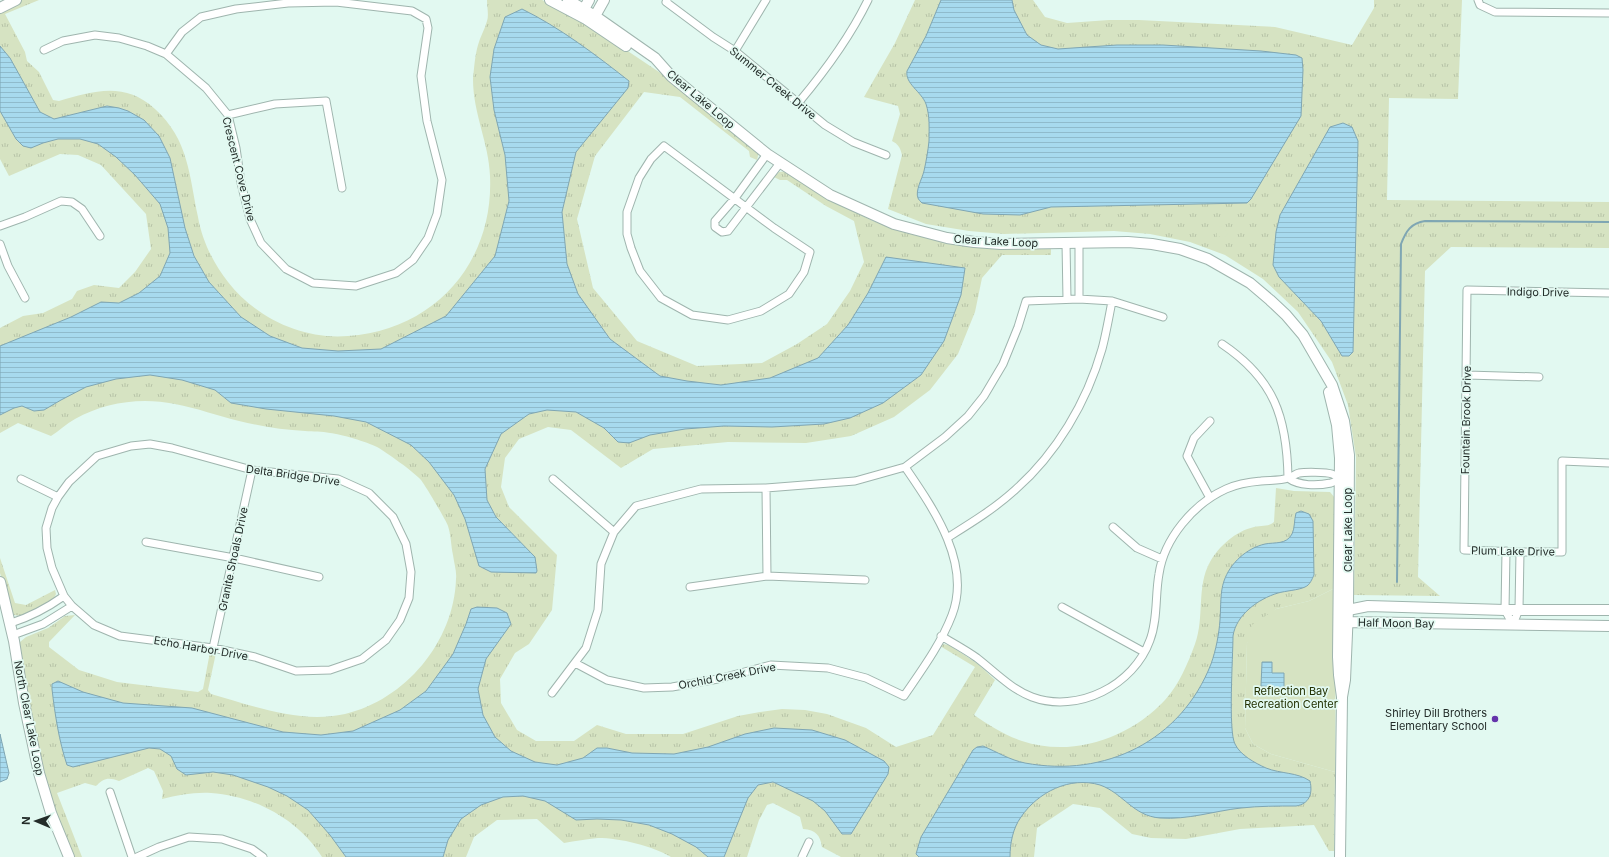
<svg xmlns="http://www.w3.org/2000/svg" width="1609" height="857" font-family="Inter,sans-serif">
	<defs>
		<pattern id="grass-tufts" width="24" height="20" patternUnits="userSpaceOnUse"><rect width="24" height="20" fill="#d6e3c2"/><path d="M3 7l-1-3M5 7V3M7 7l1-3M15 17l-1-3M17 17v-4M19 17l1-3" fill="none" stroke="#b7c3a7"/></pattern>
		<pattern id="water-rules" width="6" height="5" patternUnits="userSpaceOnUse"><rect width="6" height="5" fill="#a7daee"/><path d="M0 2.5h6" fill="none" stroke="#8fbbcc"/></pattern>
	</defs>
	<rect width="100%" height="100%" fill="#e2f9f1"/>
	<!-- grass -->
	<path fill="url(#grass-tufts)" d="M21,0h18l-34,14 20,38 2,9 12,11 14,28 6,1c34,-10 66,-20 96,8 34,31 34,66 43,108 4,24 16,47 30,65 28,36 75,58 120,54 87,-6 146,-74 142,-160 -1,-33 -17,-62 -17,-97 1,-10 2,-24 5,-34 2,-8 7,-16 9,-24 2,-6 0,-14 0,-21h55l35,17 82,55 97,74 3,6 -2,8 -7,-3 -1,-6 -69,-54 -36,-5 -49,64 -18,63 16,69 44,53 60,25 65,-3 35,-19 30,-20 23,-33 14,-29 -10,-41 -28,-15 -39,-26h-7l-6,-3 5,-5 9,-1 40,28 45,22 41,14 40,9 97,3v8h-49l-20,23 -7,34 -17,42 -28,36 -36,27 -43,19 -45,7 -78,-1 -75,7 -32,19 -50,-38 -23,-3 -29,12 -14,19 -4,29 8,20 48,48 -5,55 -23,34 -14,9 -15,26 1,24 16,27 19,11h38l23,-16 29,9h57l55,-18 22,-4 22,-3 23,1 22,4 39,14 30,19 37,-12 42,-68 -35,-21 2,-2 7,1 29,19 17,16 -21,35c15,10 30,20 48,26 50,17 108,-3 143,-41 14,-15 23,-37 30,-56 10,-27 1,-57 15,-82 9,-16 26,-31 44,-35 8,-2 14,0 20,-5l2,-34 18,3 36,1 5,6v90l-26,13 -33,8 -29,34 -2,85 8,16 18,10 64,18 -1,79h-5l-15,-26 -74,4 -54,10 -35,-1 -19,-4 -32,-26 -27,-4 -36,24 -3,29h-193l-19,-10c-2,-12 -6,-17 -19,-18l-3,-12 -27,-14 -6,2 -8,15 -12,37h-76c-18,-11 -51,-19 -73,-19 -11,1 -23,3 -34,5l-27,-24 -40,1 -23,17 -8,20h-144c-23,-37 -67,-61 -111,-64 -16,-1 -33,2 -49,6l1,-8 -9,-20 -6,-3 -29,13c-11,-4 -15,-3 -23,5l-11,-3 -28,10 25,64h-9l-18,-43 -17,-57 -19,-108 1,-7 6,-5 22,-9 17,-12 10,-1 -26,27v5l30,23 38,12 81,10 5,-3 7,-37 6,1 -8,37 3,4c43,12 88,30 134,20 60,-14 109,-72 111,-135 1,-7 -2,-16 -3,-24 -2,-9 -2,-20 -5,-29 -2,-6 -23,-41 -27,-46 -7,-8 -35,-28 -44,-33 -10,-5 -36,-13 -47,-14 -8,-2 -17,-1 -25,-2 -22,-1 -44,-5 -66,-10 -21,-5 -42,-13 -64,-17 -34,-7 -70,-2 -100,15 -9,5 -16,12 -24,17l-33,-13 -18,10v-105l23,-12 20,-3 29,-14 5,-8 17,-6 25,3 16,-16 16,-23 -5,-35 -45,-49 -23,-10 -18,-1 -51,22 -9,-17v-148z
		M915,0h118l12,17 22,6 42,-3h30l136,7 77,18 22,-37v-8h88l-4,99 -69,-1 -2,102 222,2v46l-158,-1 -26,24 -7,306 22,19 -86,-1 2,-138 -8,-52 -16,-43 -34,-50 -35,-33 -38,-24 -35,-13 -40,-8 -36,-3 -110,3 -35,-3 -43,-7 -38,-15 14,-54c-2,-8 -4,-11 -10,-14l8,-27 -2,-8 -34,-9 31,-54z
		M0,558l15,45 11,2 29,-15 1,4 -3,6 -18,11 -14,5 -7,-1 -4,-6 -10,-36z"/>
	<!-- park -->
	<path fill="#d6e3c2" d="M1220,226l7,5 1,2 -2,3 -9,1v-10z
		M1335,588c0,61 1,123 0,184l-64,-18 -18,-10 -8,-16 2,-85 5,-18 24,-16 33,-8z"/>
	<!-- water -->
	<path fill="url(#water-rules)" stroke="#7fa6b3" d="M941,0h71l2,10 13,25 14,10 17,4 59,-4h46l98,6 35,4 6,3 1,12 -2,46 -50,83 -4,4 -196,4 -31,8 -37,-1 -61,-11c-1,-1 -4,-4 -4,-5 -3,-7 4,-19 6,-27 2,-9 4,-20 5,-30 0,-12 1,-25 -3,-37 -5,-13 -21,-20 -19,-33l19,-35z
		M522,9c37,18 74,46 107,72l-1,7 -52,64 -14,60 5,52 11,30 32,45 50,37 27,5 34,4 49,-7 48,-20 30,-33 20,-32 18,-36 79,11 -4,27 -17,46 -23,34 -38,28 -33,15 -26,6 -52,3 -48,-1 -39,3 -35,6 -21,8 -11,-1 -14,-14 -28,-16 -29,-2 -18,4 -28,20 -16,35 2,31 9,17 39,40 2,14 -1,2 -45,-1 -12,-6 -14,-47 -11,-24 -25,-33 -18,-17 -45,-23 -32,-6 -68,-7 -35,-6 -16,-13 -33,-10 -32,-5 -34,4 -30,8 -25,13 -17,10 -10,1 -12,-5 -8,2 -14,7v-69l71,-29 30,-15 18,1 20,-10 21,-17 10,-23 -2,-25 -8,-24 -25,-29 -19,-18 -18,-13 -18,-5h-22l-15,4 -12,5 -8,-2 -7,-7 -16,-28v-65l10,12 30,54 14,7 53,-13 12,2 9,3 16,9 15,16 11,22 15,70 9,28 15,26 32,35 29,19 32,12 36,3 43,-2 65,-33 49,-60 14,-55 -4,-46 -11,-45 -4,-33 4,-28 11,-32z
		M1343,123l9,4 6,14 -5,211 -4,4h-7l-21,-35 -42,-44 -6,-12 3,-33 4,-17 50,-88z
		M1301,511l8,3 4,7 1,54c-2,4 -4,10 -9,12 -6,3 -20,4 -27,6 -20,6 -42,22 -45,43 0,20 -5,95 2,108 5,11 20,19 31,24 15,6 31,4 44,13 3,13 -1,23 -14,25 -18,0 -37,0 -55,2 -27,3 -53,12 -81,10 -27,-2 -37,-25 -60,-33 -30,-9 -62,7 -79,32 -8,11 -11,26 -11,40h-91l-3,-3 5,-17 52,-87 4,-3 6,-1c14,6 27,14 42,17 80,15 156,-22 186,-99 5,-14 8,-30 9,-44 1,-13 0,-28 4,-39 6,-18 23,-33 41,-37 10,-2 21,1 27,-10 3,-6 2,-14 4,-21z
		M477,607l20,1 10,5 4,11 -25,35 -8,30 5,26 12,22 16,14 24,11 22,3 26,-7 14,-10h10l25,5 42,1 34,-7 37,-13 29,-6 38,2 33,10 39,21 5,6 -1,7 -37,60h-9l-17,-23 -12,-10 -40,-19 -15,3 -10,13 -24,59h-16l-12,-10 -24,-13 -23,-9 -28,-5 -24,-1 -21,1 -31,-19 -22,-5 -20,1 -22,8 -20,14 -13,21 -5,17h-97l-16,-22 -22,-25 -21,-14 -19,-9 -35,-12 -20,-3 -27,3 -9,-6 -6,-13 -11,-7 -11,-1 -76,19 -6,-2c-8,-24 -12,-50 -15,-76v-5l6,-3 25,11 40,11 69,5 91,24 38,3 32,-4 47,-21 26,-19 27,-37 13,-30 5,-15z
		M1262,662h10v11h12v17h-6l-3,-3 -14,-1z
		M0,734l9,39 -2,6 -7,3z"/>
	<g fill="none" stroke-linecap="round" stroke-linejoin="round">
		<!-- stream -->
		<path stroke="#7fa6b3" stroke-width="2" d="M1397,582l4,-338c5,-13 10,-21 24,-23l184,1"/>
		<!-- street casing -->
		<g stroke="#9fb5ae" stroke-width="9">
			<path id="street" d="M667,0l-1,2 47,35 22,14 90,74 28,17 33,13
				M1478,0l2,5 15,7 114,1
				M44,50l19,-9 32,-6 24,3 28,8 19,8 40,34 22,27 8,33 5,35 9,36 11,24 25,26 27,14 43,3 40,-13 17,-13 15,-22 9,-24 5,-34 -15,-59 -6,-45 7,-48 -2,-9 -14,-8 -76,-9 -48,1 -52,6 -35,8 -19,15 -16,22
				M735,51l31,-51
				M799,102c26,-31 51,-65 69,-102
				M228,115l47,-11 51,-3 16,87
				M664,146l110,82 36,24 -6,20 -15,22 -28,17 -33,9 -36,-5 -31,-17 -21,-27 -9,-23 -4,-14v-22l12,-34 12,-19z
				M767,154l-32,44 -20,23v6l7,5 6,-1 52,-68
				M0,226l25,-9 36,-16 11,1 10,7 18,27
				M1066,243l1,56
				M1079,243v56
				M0,244l8,22 17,32
				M1609,293l-142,-3 -3,260 56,2h42v-91l47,2
				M1222,344c52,35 65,73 66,134
				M1467,375l72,2
				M1210,421l-16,17 -7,18 23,42
				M150,444l22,4 80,22 86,9 31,14 24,24 13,27 5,28 -2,26 -9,22 -14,20 -24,19 -32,11 -34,1 -41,-14 -42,-9 -93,-12 -26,-11 -22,-19 -8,-10 -12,-28 -5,-20 -1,-20 6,-20 6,-11 11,-15 28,-26 34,-10z
				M1288,478c11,8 29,8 43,5 4,-1 7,-4 11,-5
				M21,479l37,18
				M553,479l61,53
				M766,488l1,88
				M1113,527l24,21 25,11
				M947,538c24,-15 47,-29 68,-48 41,-36 72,-88 87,-141 4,-15 7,-32 10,-48
				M146,542l88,16 85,19
				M1506,551l-1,59 8,15
				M690,587l77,-11 98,4
				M1062,607l82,45
				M11,623c19,-6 36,-15 53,-27
				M1513,625l6,-16 1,-57
				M13,635l30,-11 29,-18
				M941,636c12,7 25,14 36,22 18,14 34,31 55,39 46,17 102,-12 118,-57 8,-21 5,-45 9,-66 5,-35 34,-70 67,-85 11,-5 23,-7 35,-8 8,-1 19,0 27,-3 4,-1 7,-4 11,-5 6,-1 27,-1 33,1 3,1 6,3 8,4
				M213,648l39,-178
				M575,663l32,17 37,8 28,-1 46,-8 53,-14 57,3 38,10 38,18c17,-25 37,-52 48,-81 20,-52 -19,-107 -47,-148
				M552,693l34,-45 12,-38 3,-46 13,-32 22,-26 65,-17 65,-1 89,-7 50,-14 40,-30 23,-21 16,-20 19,-32 15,-37 8,-26 53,-2 33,2 51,16
				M110,792l22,65
				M137,857l22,-10 30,-10 33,2 30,10 11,8
				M802,857l7,-15"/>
		</g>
		<!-- secondary casing -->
		<g stroke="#9fb5ae" stroke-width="12">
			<path id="secondary" d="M550,0l36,19 40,27
				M568,0l27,16 60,42 16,18 96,78 63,41 64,29 53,14 27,4 27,2 127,-2 24,2 28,5 28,10 42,24 20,17 16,15 17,20 29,50 12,36 5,34 -1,155 -3,70 -3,17
				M589,0l-5,9 2,10 9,-3 9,-16
				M0,8l16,-8
				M1329,392l8,33 3,33 -2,199 1,18 3,22 -2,160
				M0,582l14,59 10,62 15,70 12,40 18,44
				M1609,610h-104l-137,-4 -20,4 -9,4 8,8 262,4"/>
		</g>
		<!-- street -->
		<use href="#street" stroke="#fff" stroke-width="7"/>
		<!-- secondary -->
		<use href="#secondary" stroke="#fff" stroke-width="10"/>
	</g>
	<!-- markers -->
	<circle fill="#6434ab" stroke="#e2f9f1" stroke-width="1.5" cx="1495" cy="719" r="4"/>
	<g text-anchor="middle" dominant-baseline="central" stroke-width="3.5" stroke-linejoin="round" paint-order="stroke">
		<!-- street labels -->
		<g font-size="11" fill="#232c29" stroke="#e2f9f1">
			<text transform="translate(773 83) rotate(39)">Summer Creek Drive</text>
			<text transform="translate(701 99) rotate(40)">Clear Lake Loop</text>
			<text transform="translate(239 169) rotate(76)">Crescent Cove Drive</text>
			<text transform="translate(996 241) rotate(3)">Clear Lake Loop</text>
			<text transform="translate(1538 292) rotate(1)">Indigo Drive</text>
			<text transform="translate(1466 420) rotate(-89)">Fountain Brook Drive</text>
			<text transform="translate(293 475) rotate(8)">Delta Bridge Drive</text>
			<text transform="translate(1348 530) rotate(-90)">Clear Lake Loop</text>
			<text transform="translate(1513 551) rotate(1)">Plum Lake Drive</text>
			<text transform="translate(233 559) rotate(-78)">Granite Shoals Drive</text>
			<text transform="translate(1396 623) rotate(1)">Half Moon Bay</text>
			<text transform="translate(201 648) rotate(10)">Echo Harbor Drive</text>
			<text transform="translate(727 676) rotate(-11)">Orchid Creek Drive</text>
			<text transform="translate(29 718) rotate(79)">North Clear Lake Loop</text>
		</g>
		<!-- park labels -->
		<g font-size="11" fill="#223000" stroke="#e2f9f1">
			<text x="1291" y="691">Reflection Bay<tspan x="1291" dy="13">Recreation Center</tspan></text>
		</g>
		<!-- poi labels -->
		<g font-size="11" fill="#232c29" stroke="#e2f9f1" text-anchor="end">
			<text x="1487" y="713">Shirley Dill Brothers<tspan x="1487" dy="13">Elementary School</tspan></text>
		</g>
	</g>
	<!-- north arrow -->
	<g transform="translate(36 821) rotate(272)" stroke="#e2f9f1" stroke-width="3" paint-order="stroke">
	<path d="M0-3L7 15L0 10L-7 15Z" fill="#232c29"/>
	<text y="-6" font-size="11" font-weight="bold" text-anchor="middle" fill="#232c29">N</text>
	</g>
</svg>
